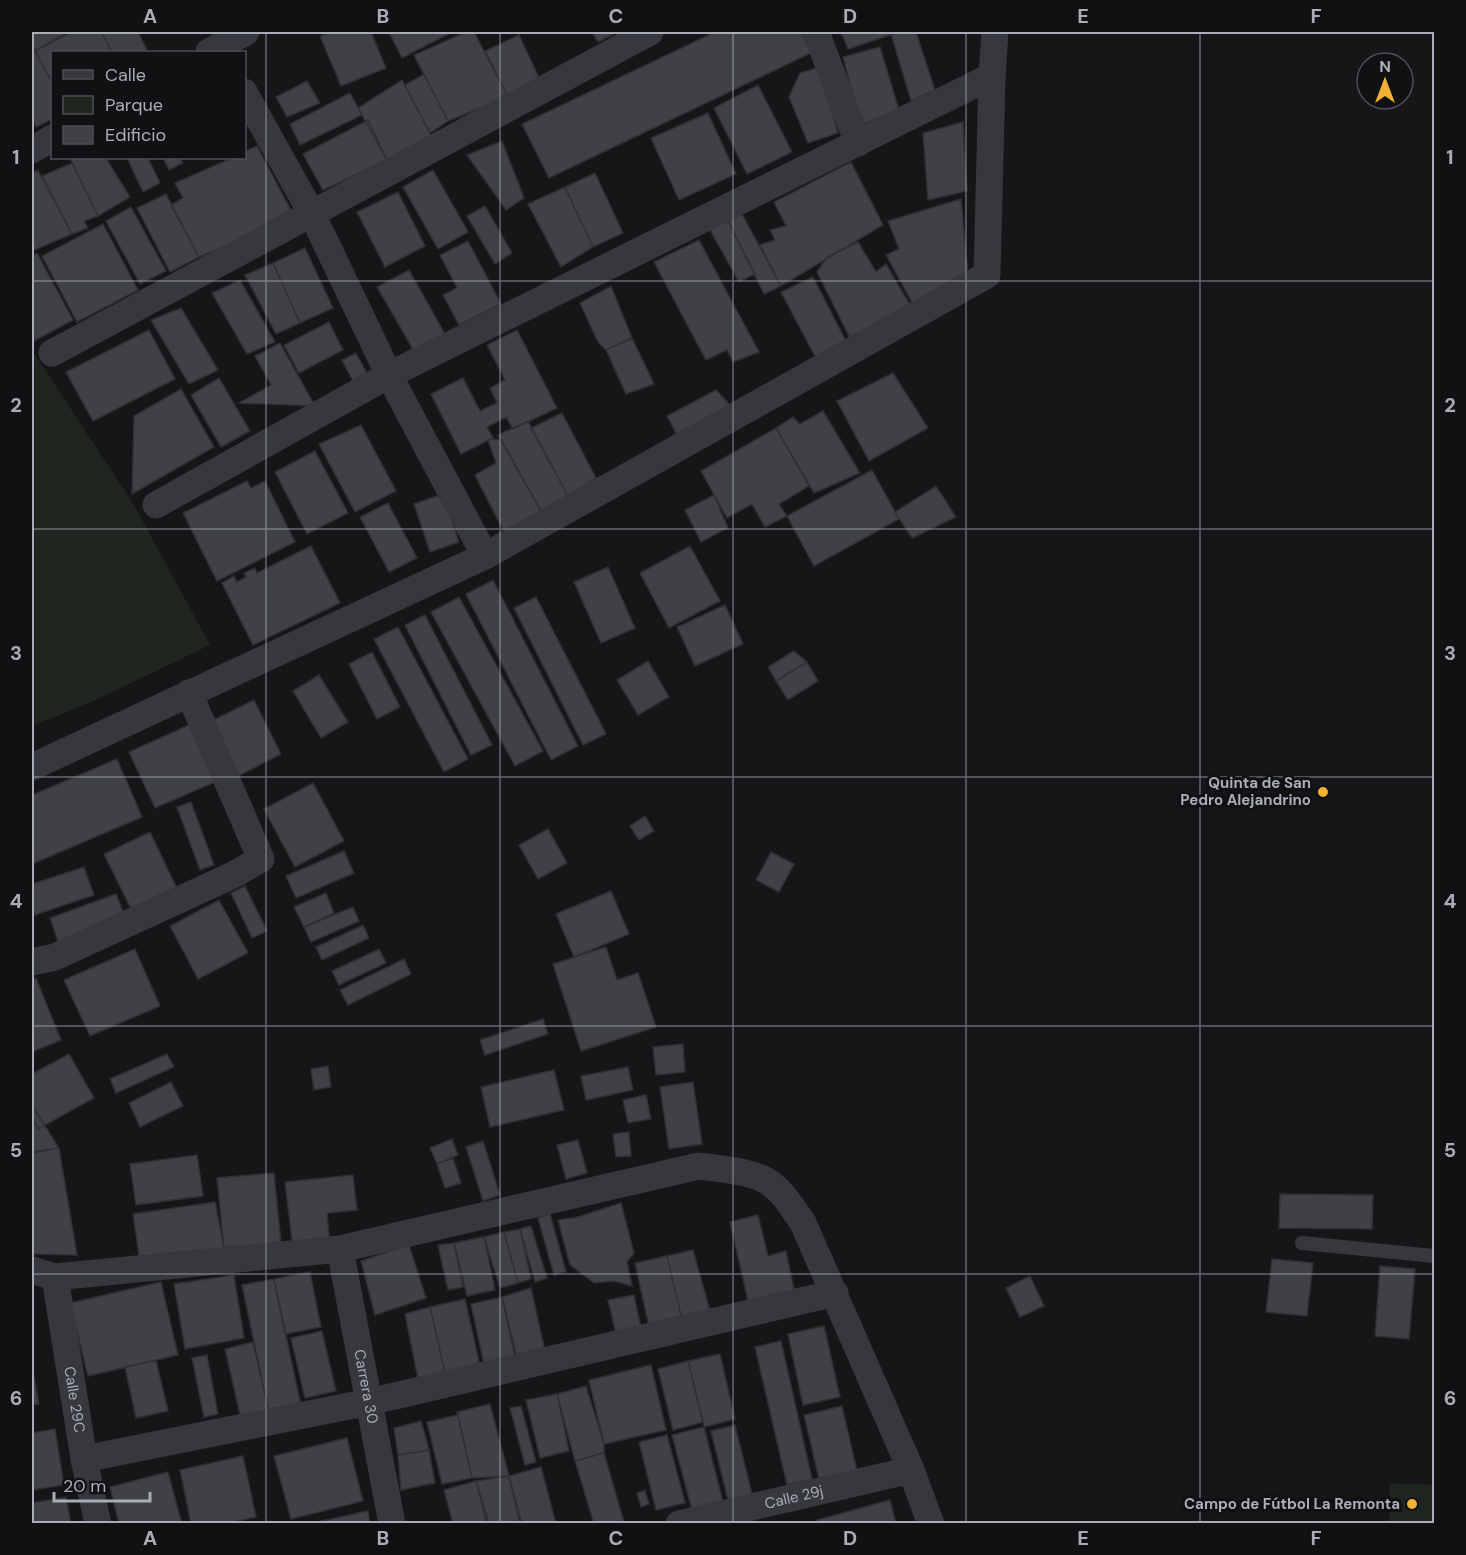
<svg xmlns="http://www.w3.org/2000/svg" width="1466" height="1555" font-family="'DM Sans',sans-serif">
	<rect width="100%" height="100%" fill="#161618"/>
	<!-- green -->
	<path fill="#1e261f" d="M32,350l102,155 76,140 -123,59 -55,22z
		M1390,1483l44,2v38h-45z"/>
	<!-- building -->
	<path fill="#404145" stroke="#303034" stroke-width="1.5" d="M32,32h30l1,3 -28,16 -3,-6z
		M71,32h30l11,20h-60v24l-3,1 -14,-26z
		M101,32h37l10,20h-36z
		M330,32h41l15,36 -45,18 -21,-50z
		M389,32h63l-50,26z
		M466,32h8l34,65 -60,24 -34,-66z
		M592,32h26l-20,10z
		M715,32h86l10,21 -262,125 -27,-54z
		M841,32h58l-51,17z
		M901,32h15l19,58 -24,11 -20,-67z
		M519,35l22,47 -33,15 -23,-46z
		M880,47l19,63 -38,15 -18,-68z
		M35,51l17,32v36l-16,8 -4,-9v-66z
		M820,67l18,66 -30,10 -19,-46 11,-24z
		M424,74l24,47 -18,12 -25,-48z
		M402,80l31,59 -46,21 -29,-52z
		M307,81l13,22 -33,14 -11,-20z
		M758,85l34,67 -45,22 -33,-66z
		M350,93l12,22 -62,30 -10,-21z
		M708,113l28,61 -57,26 -28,-62z
		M368,120l19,40 -64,30 -20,-36z
		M963,122l4,69 -39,9 -5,-67z
		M502,141l22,57 -18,12 -39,-55z
		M257,146l37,70 -95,41 -28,-52 12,-7 -8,-15 57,-25h12v-6z
		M70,158h36l24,39 -32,19z
		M127,158h21l12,25 -17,9z
		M163,158h17l3,5 -14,7z
		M851,162l32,63 -102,61 -21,-41 15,-5 -5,-10 16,-4 -12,-24z
		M72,163l26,53 -14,5 4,7 -16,6 -30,-58z
		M38,170l34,64 -40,17v-78z
		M433,170l35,62 -30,17 -35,-62z
		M595,173l28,60 -30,14 -28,-60z
		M565,187l28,60 -32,20 -33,-63z
		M398,192l27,54 -40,21 -28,-55z
		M166,194l33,63 -29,15 -33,-64z
		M961,199l7,76 -54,31 -28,-51 13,-6 -11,-28z
		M485,206l27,47 -17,11 -28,-48z
		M131,207l35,64 -26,13 -34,-63z
		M742,214l39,72 -17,8 -37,-75z
		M727,219l28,55 -16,8 -30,-54z
		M103,224l35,66 -61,32 -35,-66z
		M699,240l60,112 -26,10 -6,-12 -21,10 -52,-98z
		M468,241l33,63 -42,21 -16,-30 14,-7 -17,-33z
		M858,242l18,30 10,-8 27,46 -61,32 -35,-70 10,-15z
		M305,248l28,60 -33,15 -27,-60z
		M37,253l36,67 -41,22v-86z
		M273,263l27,60 -24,11 -31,-59z
		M409,270l36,64 -31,17 -37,-64z
		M813,277l34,66 -30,17 -36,-68z
		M240,280l35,62 -28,12 -35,-61z
		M611,286l21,52 -26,12 -8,-8 -18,-39z
		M181,308l37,62 -29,14 -38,-64z
		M329,322l14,28 -44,23 -15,-28z
		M149,330l26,49 -82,42 -27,-49z
		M517,330l40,78 -44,21 -7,-12 -19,10 6,11 -32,16 -30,-60 32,-16 17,33 17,-8 -7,-15 15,-8 -18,-35z
		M632,338l22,46 -28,10 -20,-44z
		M280,343l35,63 -76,-3 32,-18 -16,-29z
		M356,353l15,28 -17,2 -12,-23z
		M893,373l35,55 -59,33 -32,-60z
		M219,378l31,53 -29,16 -30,-52z
		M181,389l33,58 -82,47 2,-78z
		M716,390l16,17 -55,28 -10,-19z
		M823,411l37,62 -46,20 -38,-65 17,-11 7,7z
		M562,413l34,65 -28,18 -37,-68z
		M528,421l40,75 -26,17 -44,-78z
		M361,425l35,66 -41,21 -36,-68z
		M776,428l33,58 -30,18 8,12 -22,11 -13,-23 -25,14 -26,-47z
		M501,439l41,74 -39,17 -28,-55 21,-12 -8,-23z
		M315,451l33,62 -41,21 -32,-62z
		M872,470l27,49 -85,47 -27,-50z
		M247,481l4,7 14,-7 30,61 -78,39 -34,-68z
		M936,486l20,31 -44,21 -17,-26z
		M443,494l16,48 -29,10 -16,-48z
		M714,495l14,33 -27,14 -16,-32z
		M388,503l29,55 -28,14 -29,-55z
		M311,546l29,57 -87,42 -31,-62 12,-7 3,6 9,-5 -2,-4 11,-5 2,5z
		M690,546l30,55 -51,27 -29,-55z
		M608,567l27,61 -34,15 -27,-61z
		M493,580l85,166 -27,14 -85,-166z
		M459,597l84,154 -28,15 -84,-154z
		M536,597l70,137 -23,11 -69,-137z
		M725,605l18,39 -48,22 -18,-39z
		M425,615l67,130 -21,10 -66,-130z
		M398,627l70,132 -24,13 -70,-133z
		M794,651l13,11 -31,19 -8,-14z
		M372,652l28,55 -23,12 -28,-55z
		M648,661l21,36 -31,18 -21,-35z
		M807,662l11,19 -30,19 -12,-19z
		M319,675l29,47 -27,16 -28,-47z
		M254,700l27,54 -43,22 -27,-55z
		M191,724l26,57 -62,27 -26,-56z
		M117,759l25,58 -110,47v-69z
		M313,783l31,58 -49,26 -31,-58z
		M191,802l23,63 -14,5 -23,-63z
		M645,816l9,15 -15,9 -9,-14z
		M548,829l19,34 -29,16 -19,-34z
		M150,832l31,65 -45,22 -32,-65z
		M344,851l10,22 -58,25 -10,-22z
		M771,852l23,12 -15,28 -23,-12z
		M84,867l10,28 -59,20 -3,-10v-21z
		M245,886l22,45 -15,7 -21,-45z
		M611,891l18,43 -55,23 -18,-43z
		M326,893l8,20 -30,14 -10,-20z
		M116,894l11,28 -67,25 -10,-29z
		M219,900l29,53 -50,26 -28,-53z
		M353,907l6,14 -48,21 -7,-15z
		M363,925l6,13 -47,22 -6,-13z
		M606,947l11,33 21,-7 18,54 -75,24 -28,-87z
		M135,949l25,57 -70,30 -26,-56z
		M379,949l7,14 -47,22 -7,-14z
		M404,959l7,15 -63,31 -8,-15z
		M36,978l25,62 -29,12v-72z
		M543,1019l5,15 -63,21 -5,-15z
		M683,1044l2,28 -29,3 -3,-28z
		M69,1054l25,44 -56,31 -6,-12v-43z
		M167,1054l7,13 -58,26 -6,-14z
		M328,1066l3,21 -17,3 -3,-21z
		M628,1067l5,23 -47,10 -5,-24z
		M554,1070l10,40 -74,17 -9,-40z
		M171,1082l12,24 -43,21 -11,-24z
		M693,1082l9,62 -33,5 -9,-62z
		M646,1095l5,24 -23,4 -5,-23z
		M32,1106l27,42 -27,5z
		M629,1132l2,24 -15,1 -3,-23z
		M452,1139l6,16 -21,9 -7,-16z
		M578,1140l9,33 -21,6 -9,-34z
		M483,1141l17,54 -17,6 -17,-54z
		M59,1148l18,107 -45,-1v-102z
		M197,1155l6,41 -67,9 -6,-41z
		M453,1158l8,25 -16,5 -8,-24z
		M274,1173l7,70 -57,5 -7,-70z
		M353,1175l4,35 -30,3 3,32 -37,4 -8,-67z
		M1280,1194l93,1 -1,34 -93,-1z
		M215,1202l9,46 -84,14 -7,-48z
		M621,1203l13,50 -7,9 5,24 -18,-5 -20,2 -24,-18 -12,-45 20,-3z
		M550,1214l16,58 -12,3 -16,-57z
		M758,1215l10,41 18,-5 9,43 -46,11 -19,-83z
		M531,1226l16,52 -12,4 -15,-53z
		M520,1229l11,50 -13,4 -14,-51z
		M504,1232l14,51 -18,5 -16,-51z
		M484,1237l11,53 -28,6 -13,-53z
		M454,1243l9,44 -15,3 -10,-45z
		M409,1245l17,53 -51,17 -14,-54z
		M693,1250l19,68 -29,6 -16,-68z
		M667,1256l16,68 -33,7 -15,-68z
		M1272,1259l41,4 -6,53 -41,-4z
		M1380,1266l35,3 -6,70 -34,-3z
		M310,1272l11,55 -36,7 -11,-55z
		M234,1275l10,63 -59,11 -11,-65z
		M1030,1276l14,30 -24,11 -14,-29z
		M274,1279l27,127 -32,7 -27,-128z
		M161,1282l17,73 -90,21 -18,-73z
		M531,1288l14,63 -28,6 -15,-60z
		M634,1295l7,33 -25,6 -8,-34z
		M502,1297l14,65 -31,7 -14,-65z
		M465,1299l15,67 -35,7 -15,-66z
		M430,1307l15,66 -27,6 -13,-65z
		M824,1326l16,71 -37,8 -15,-71z
		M322,1331l14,60 -31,7 -14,-60z
		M781,1341l31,138 -25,6 -32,-138z
		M253,1342l16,71 -28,6 -16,-70z
		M720,1354l15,65 -31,8 -16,-66z
		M207,1355l11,59 -14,3 -12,-59z
		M156,1360l12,51 -32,7 -11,-51z
		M688,1361l15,61 -30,8 -15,-61z
		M651,1365l15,65 -62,14 -15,-64z
		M32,1366l7,38 -7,1z
		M586,1386l18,58v9l-29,8 -18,-67z
		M557,1394l12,57 -29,7 -14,-58z
		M490,1404l19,72 -37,2 -15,-66z
		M521,1406l15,56 -11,3 -15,-57z
		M842,1406l15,65 -38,8 -15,-64z
		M458,1415l14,63 -30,6 -15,-62z
		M421,1421l8,29 -31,5 -4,-27z
		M735,1425l17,69 -24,6 -17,-69z
		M704,1427l19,75 -31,8 -20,-75z
		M55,1429l9,56 -32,5v-57z
		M667,1435l18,68 -29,7 -17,-68z
		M347,1438l16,63 -72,18 -17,-63z
		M429,1450l6,33 -34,7 -3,-35z
		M604,1453l20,69 -5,2h-25l-19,-63z
		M243,1456l13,61 -32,7h-33l-11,-54z
		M541,1467l15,57h-34l-13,-48z
		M168,1472l14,52h-63l-9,-37z
		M509,1476l11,48h-31l-13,-43z
		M476,1481l11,43h-34l-9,-34z
		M645,1490l4,14 -8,3 -4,-14z
		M66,1497l5,27h-39v-21z
		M890,1500l6,24h-78l-1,-4z
		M368,1511l2,13h-62z"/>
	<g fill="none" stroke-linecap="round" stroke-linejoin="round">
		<!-- service -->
		<path stroke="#37383d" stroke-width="14" d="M1302,1243l132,13"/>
		<!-- minor -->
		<g stroke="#37383d" stroke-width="27">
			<path d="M816,32l42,111"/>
			<path d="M209,52l37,-20"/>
			<path d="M244,92l68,122 77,161 96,181"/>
			<path d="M32,150l20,-12"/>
			<path d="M52,353l598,-321"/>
			<path d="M156,505l233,-130 603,-299"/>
			<path d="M32,767l453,-211 502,-281 5,-199 3,-44"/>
			<path d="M32,962l23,-5 178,-82 28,-16 -72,-166"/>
			<path id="s1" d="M340,1249l52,275"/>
			<path d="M32,1270l23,7 285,-28 359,-83c20,3 43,4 62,12 19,8 31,29 42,45l108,247 20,54"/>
			<path id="s2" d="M55,1277l29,182 14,65"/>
			<path d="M84,1459l285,-57 466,-109"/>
			<path id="s3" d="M679,1524l232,-54"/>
		</g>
	</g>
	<!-- grid -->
	<path fill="none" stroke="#a8adb8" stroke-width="1.5" stroke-opacity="0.55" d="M266,32v1492M500,32v1492M733,32v1492M966,32v1492M1200,32v1492M32,281h1402M32,529h1402M32,777h1402M32,1026h1402M32,1274h1402"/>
	<!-- markers -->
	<g fill="#f2b134" stroke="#111113" stroke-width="2">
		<circle cx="1323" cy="792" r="6"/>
		<circle cx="1412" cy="1504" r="6"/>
	</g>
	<g text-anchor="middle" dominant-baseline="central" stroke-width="6" stroke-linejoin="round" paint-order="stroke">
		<!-- poi labels -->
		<g font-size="15" font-weight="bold" fill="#a8adb8" stroke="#111113" text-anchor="end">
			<text x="1311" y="783">Quinta de San<tspan x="1311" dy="17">Pedro Alejandrino</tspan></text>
			<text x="1400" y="1504">Campo de Fútbol La Remonta</text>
		</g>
		<!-- street labels -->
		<g font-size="15" fill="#a8adb8" stroke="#111113">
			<text stroke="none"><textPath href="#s1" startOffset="140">Carrera 30</textPath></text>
			<text stroke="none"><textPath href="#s2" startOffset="124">Calle 29C</textPath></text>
			<text stroke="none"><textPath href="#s3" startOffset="118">Calle 29j</textPath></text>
		</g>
	</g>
	<!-- border -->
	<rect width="1466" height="1555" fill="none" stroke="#111113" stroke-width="66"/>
	<!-- legend -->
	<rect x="51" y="51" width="195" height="108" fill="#111113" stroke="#4d4f55" stroke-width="1.5"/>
	<rect x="63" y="70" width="30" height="9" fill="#37383d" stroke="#4d4f55" stroke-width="1.5"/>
	<text x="105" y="81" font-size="18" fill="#a8adb8">Calle</text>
	<rect x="63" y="96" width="30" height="18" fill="#1e261f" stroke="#4d4f55" stroke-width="1.5"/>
	<text x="105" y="111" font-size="18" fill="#a8adb8">Parque</text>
	<rect x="63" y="126" width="30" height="18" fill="#404145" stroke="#4d4f55" stroke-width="1.5"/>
	<text x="105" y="141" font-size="18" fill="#a8adb8">Edificio</text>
	<!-- north arrow -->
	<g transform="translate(1385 81)"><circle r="28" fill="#111113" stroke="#4d4f55" stroke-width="1.5"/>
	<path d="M0-4.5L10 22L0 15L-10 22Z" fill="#f2b134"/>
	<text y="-9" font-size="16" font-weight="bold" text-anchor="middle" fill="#a8adb8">N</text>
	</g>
	<!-- scale -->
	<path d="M54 1492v9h96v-9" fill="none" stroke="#a8adb8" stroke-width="3"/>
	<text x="63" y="1492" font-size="18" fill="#a8adb8" stroke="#111113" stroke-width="4.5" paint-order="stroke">20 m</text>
	<rect x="33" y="33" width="1400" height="1489" fill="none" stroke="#a8adb8" stroke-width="2"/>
	<g font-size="20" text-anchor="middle" font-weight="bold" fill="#a8adb8">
		<text x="150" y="23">A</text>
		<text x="383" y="23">B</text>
		<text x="616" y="23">C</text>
		<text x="850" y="23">D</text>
		<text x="1083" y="23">E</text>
		<text x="1316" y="23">F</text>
		<text x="16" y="164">1</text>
		<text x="1450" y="164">1</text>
		<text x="16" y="412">2</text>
		<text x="1450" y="412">2</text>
		<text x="16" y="660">3</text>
		<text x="1450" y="660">3</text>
		<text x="16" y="908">4</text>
		<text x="1450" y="908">4</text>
		<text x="16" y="1157">5</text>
		<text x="1450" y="1157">5</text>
		<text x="16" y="1405">6</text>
		<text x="1450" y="1405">6</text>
		<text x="150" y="1545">A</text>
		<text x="383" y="1545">B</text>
		<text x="616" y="1545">C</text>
		<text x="850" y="1545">D</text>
		<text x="1083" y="1545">E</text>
		<text x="1316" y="1545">F</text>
	</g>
</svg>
